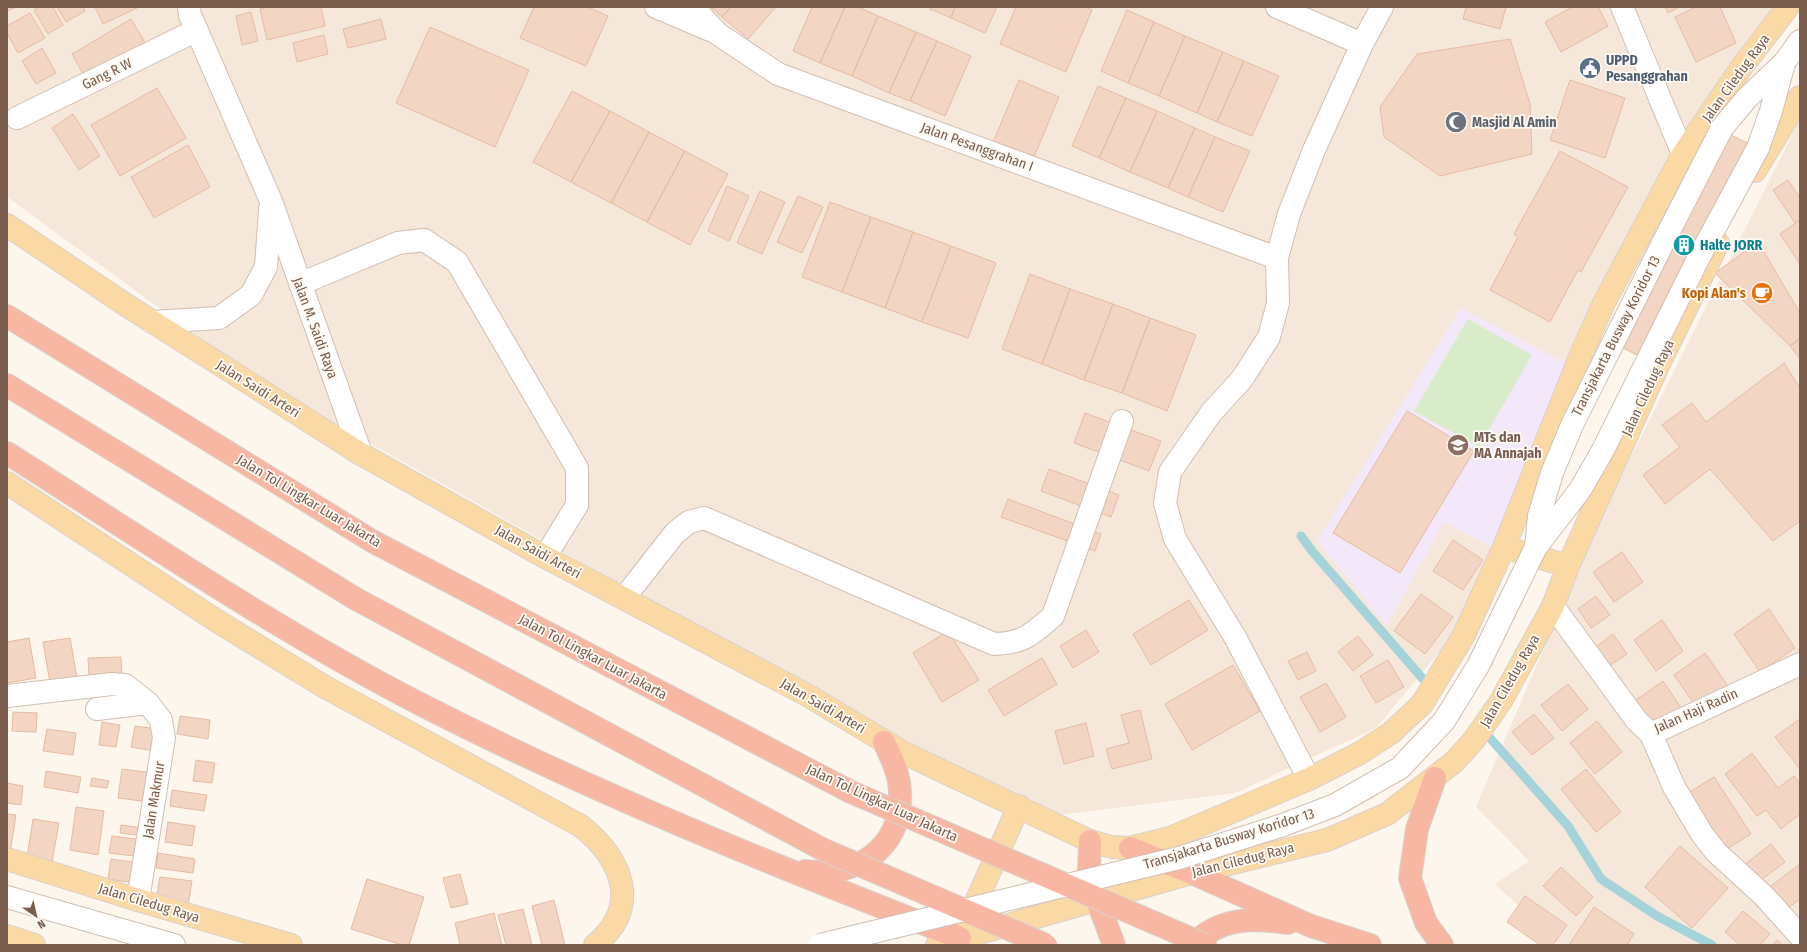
<svg xmlns="http://www.w3.org/2000/svg" width="1807" height="952" font-family="'Fira Sans Condensed',sans-serif">
	<rect width="100%" height="100%" fill="#fdf6ec"/>
	<!-- residential -->
	<path fill="#f5e8da" d="M7,7h1767l-34,45 -167,315 -77,182 -50,95 -70,84 -141,65 -201,25 -776,-438 -251,-183z
		M1800,119v826h-240l-65,-61 34,-23 -53,-54 119,-278z"/>
	<!-- education -->
	<path fill="#f3e8fa" d="M1461,308l112,59 -77,182 -52,-27 -57,104 -70,-85z"/>
	<!-- green -->
	<path fill="#d8ecc9" d="M1468,319l64,36 -53,92 -65,-36z"/>
	<g fill="none" stroke-linecap="round" stroke-linejoin="round">
		<!-- stream -->
		<path stroke="#a5d3da" stroke-width="9" d="M1301,536l11,15 111,128
			M1490,738l78,88 33,53 56,37 55,29"/>
	</g>
	<!-- building -->
	<path fill="#f3d5c3" stroke="#e6bba3" d="M7,7h10l-10,4z
		M38,7h15l10,18 -15,9 -14,-24z
		M57,7h26l2,4 -19,11z
		M95,7h44l-36,17z
		M268,7h53l4,19 -58,14 -7,-31z
		M534,7h54l20,9 -22,50 -66,-28z
		M711,7h20l-9,10z
		M731,7h45l-28,32 -26,-22z
		M812,7h33l-25,56 -27,-12z
		M845,7h13l20,9 -26,60 -32,-13z
		M931,7h24l-4,11 -21,-9z
		M955,7h42l-12,26 -34,-15z
		M1016,7h69l7,3 -26,62 -66,-28z
		M1466,7h40l-6,22 -37,-10z
		M1572,7h26l10,19 -47,26 -16,-30z
		M1665,7h14l-11,6z
		M1696,7h24l16,36 -40,19 -21,-45z
		M1127,10l27,12 -26,61 -27,-12z
		M251,12l7,29 -16,4 -6,-29z
		M30,13l15,25 -27,15 -11,-20v-7z
		M878,16l38,16 -27,61 -37,-17z
		M131,19l16,27 -60,35 -15,-27z
		M381,19l5,20 -38,9 -5,-19z
		M1154,22l31,14 -26,60 -31,-13z
		M430,27l99,43 -34,77 -99,-44z
		M916,32l21,9 -27,60 -21,-8z
		M324,35l4,19 -31,8 -4,-19z
		M1185,36l38,16 -26,61 -38,-17z
		M1510,39l20,65 2,50 -92,22 -56,-39 -4,-30 37,-53z
		M937,41l34,15 -26,60 -35,-15z
		M42,48l14,25 -20,11 -14,-23z
		M1223,52l21,9 -27,61 -20,-9z
		M1244,61l35,15 -27,60 -35,-14z
		M1019,80l40,17 -27,65 -40,-17z
		M1570,80l55,18 -20,60 -55,-18z
		M1098,86l28,12 -27,60 -27,-12z
		M157,88l29,50 -66,38 -29,-51z
		M572,91l38,20 -39,71 -38,-20z
		M1126,98l31,13 -27,61 -31,-14z
		M610,111l39,21 -38,71 -40,-21z
		M1157,111l38,17 -27,60 -38,-16z
		M73,114l27,42 -21,14 -27,-42z
		M1195,128l20,9 -27,60 -20,-9z
		M649,132l36,19 -38,71 -36,-19z
		M1729,134l20,10 -110,212 -20,-10z
		M1215,137l35,14 -27,61 -35,-15z
		M188,145l22,42 -56,31 -23,-41z
		M685,151l43,23 -38,71 -43,-23z
		M1560,151l68,36 -47,85 -3,-2 -28,52 -60,-32 28,-53 -4,-3z
		M1788,180l12,18v22l-5,3 -22,-33z
		M727,186l22,10 -20,45 -21,-10z
		M760,191l25,11 -23,52 -25,-11z
		M798,196l25,11 -21,46 -25,-11z
		M830,202l41,15 -29,75 -40,-15z
		M871,217l42,15 -28,76 -43,-16z
		M1800,220v44l-20,-30z
		M913,232l38,14 -29,76 -37,-14z
		M1758,242l42,71v26l-10,7 -75,-73z
		M951,246l45,17 -28,75 -46,-16z
		M1030,274l40,15 -28,75 -40,-15z
		M1070,289l43,15 -29,76 -42,-16z
		M1113,304l37,14 -28,75 -38,-13z
		M1150,318l46,17 -29,76 -45,-18z
		M1799,339l1,1v19l-10,-13z
		M1784,363l16,25v133l-27,20 -63,-72 -45,35 -22,-29 37,-28 -18,-22 30,-22 14,19z
		M1407,411l67,40 -74,122 -67,-40z
		M1085,413l76,28 -12,30 -75,-28z
		M1049,469l70,26 -8,22 -70,-26z
		M1008,499l93,35 -6,17 -94,-34z
		M1453,540l30,20 -20,30 -30,-19z
		M1622,552l21,30 -29,20 -21,-30z
		M1421,594l32,23 -28,37 -31,-23z
		M1596,596l14,19 -19,13 -13,-19z
		M1189,600l19,30 -57,35 -18,-31z
		M1769,609l26,39 -35,24 -26,-38z
		M1662,620l21,31 -27,20 -22,-31z
		M1086,630l13,22 -26,16 -13,-22z
		M948,631l31,49 -37,22 -29,-49z
		M1613,634l14,20 -18,12 -13,-19z
		M1358,636l15,19 -20,16 -15,-19z
		M29,638l7,40 -29,5v-41z
		M70,638l7,40 -27,5 -7,-41z
		M1307,652l9,19 -18,9 -10,-19z
		M1705,653l25,36 -31,22 -25,-36z
		M121,657l1,18 -33,2 -1,-19z
		M1042,658l15,26 -53,32 -16,-26z
		M1388,660l16,27 -28,16 -16,-27z
		M1233,665l27,46 -68,39 -27,-46z
		M1663,681l19,28 -30,22 -20,-28z
		M1326,683l20,34 -26,15 -20,-35z
		M1568,684l20,25 -26,22 -21,-26z
		M1140,710l12,49 -40,10 -6,-20 23,-6 -8,-28z
		M13,712l24,1 -1,19 -24,-1z
		M1534,714l20,24 -22,17 -20,-23z
		M180,716l30,4 -2,19 -31,-5z
		M1800,719v50l-25,-32z
		M1597,721l25,31 -27,22 -25,-31z
		M102,722l18,3 -4,22 -17,-2z
		M1086,723l8,33 -30,8 -9,-33z
		M135,726l22,3 -3,22 -23,-4z
		M47,729l29,4 -3,22 -30,-4z
		M1752,753l26,35 16,-12 6,8v30l-19,15 -15,-19 -9,6 -32,-42z
		M196,760l19,3 -3,20 -19,-2z
		M122,769l32,4 -5,29 -31,-4z
		M1586,769l35,43 -25,20 -35,-43z
		M46,771l35,6 -3,16 -34,-6z
		M1714,777l37,57 -29,18 -37,-57z
		M92,778l17,3 -2,7 -17,-2z
		M7,783l16,3 -2,19 -14,-2z
		M172,790l35,5 -3,16 -34,-5z
		M76,807l28,4 -6,44 -28,-5z
		M7,814l9,1 -6,38h-3z
		M33,819l26,4 -7,39 -25,-4z
		M168,822l27,4 -3,20 -27,-4z
		M121,825l23,3 -1,8 -23,-3z
		M112,836l33,4 -3,17 -33,-4z
		M1771,844l14,18 -28,21 -13,-18z
		M1680,846l48,42 -36,40 -47,-41z
		M158,853l37,6 -2,14 -37,-5z
		M111,859l28,4 -3,20 -28,-4z
		M1800,864v35l-16,12 -17,-22z
		M1561,867l32,30 -17,19 -33,-30z
		M460,874l8,30 -17,4 -8,-30z
		M160,877l32,4 -4,25 -32,-5z
		M367,879l57,18 -15,48h-7l-51,-16z
		M1525,896l42,29 -14,20h-13l-33,-23z
		M554,900l11,45h-23l-10,-39z
		M1594,907l40,27 -7,11h-58z
		M523,909l9,36h-26l-8,-30z
		M1743,911l27,23 -10,11h-20l-15,-13z
		M494,913l8,32h-42l-5,-22z
		M1777,940l6,5h-10z"/>
	<g fill="none" stroke-linecap="round" stroke-linejoin="round">
		<!-- minor casing -->
		<g stroke="#d1beb0" stroke-width="24">
			<path id="minor" d="M189,7l1,8 81,186 90,253
				M656,7l54,23
				M693,7l25,27 60,40 499,184
				M1277,7l85,37
				M1622,7l61,147
				M1784,63l16,-22
				M17,118l180,-88
				M300,284l98,-41 26,-3 33,22 120,206v37l-32,52
				M152,322l67,-4 32,-23 15,-28 4,-58
				M624,598l51,-65 14,-11 15,-4 290,126c30,-1 37,-9 59,-28l69,-195
				M1553,606l84,115 14,13 149,-70
				M7,696l105,-12 13,1 23,18 13,17 3,18 -26,162
				M97,709l51,-6
				M1651,734l23,53 28,47 14,18 48,44 36,40
				M1309,779l-74,-142 -60,-98 -10,-36 5,-31 41,-59 31,-34 27,-42 9,-34 -1,-45 12,-44 25,-64 48,-106 20,-37
				M7,897l167,48"/>
		</g>
		<!-- major casing -->
		<g stroke="#dad1cd" stroke-width="24">
			<path id="major" d="M1755,171l45,-74
				M7,225l116,78 238,151 184,103 262,138 97,58 186,88 22,6 18,1 40,-10 139,-59 51,-26 31,-20 31,-29 42,-69 40,-88 76,-190 24,-54 79,-149 58,-86 47,-61
				M7,483l210,138 108,66 256,139c41,33 61,80 14,119
				M1504,547l64,19
				M7,859l131,41 153,45
				M967,922l52,-116
				M7,936l27,9
				M937,945l255,-72 135,-33 60,-26 67,-52 20,-22 27,-39 52,-95 15,-40 89,-198 61,-125"/>
		</g>
		<!-- highway casing -->
		<g stroke="#dad1cd" stroke-width="24">
			<path id="highway" d="M7,316l365,225
				M7,385l349,214
				M7,453c136,86 271,178 415,252 174,89 356,162 538,233
				M1435,778l-18,51 -7,49 16,45 16,22
				M1090,841l-1,29 8,30 17,45
				M1130,848l62,25 119,53 59,19
				M805,871c50,7 97,-22 95,-77 0,-19 -8,-35 -16,-52
				M1193,945c26,-28 60,-27 95,-22"/>
		</g>
		<!-- minor -->
		<use href="#minor" stroke="#fff" stroke-width="22"/>
		<!-- major -->
		<use href="#major" stroke="#fbd9a5" stroke-width="22"/>
		<!-- highway -->
		<use href="#highway" stroke="#f7b7a3" stroke-width="22"/>
		<!-- minor-bridge casing -->
		<g stroke="#d1beb0" stroke-width="24" stroke-linecap="butt">
			<path id="minor-bridge" d="M1536,547l3,-31 13,-43 20,-48 92,-184 58,-113 25,-30 37,-35
				M820,945l359,-87 104,-33 52,-20 65,-37 44,-47 34,-55 58,-119 44,-57 23,-40 96,-193 59,-109 13,-37 13,-48"/>
		</g>
		<!-- highway-bridge casing -->
		<g stroke="#dad1cd" stroke-width="24" stroke-linecap="butt">
			<path id="highway-bridge" d="M372,541l479,251 355,153
				M356,599l466,250 224,96"/>
		</g>
		<!-- minor-bridge -->
		<use href="#minor-bridge" stroke="#fff" stroke-width="22"/>
		<!-- highway-bridge -->
		<use href="#highway-bridge" stroke="#f7b7a3" stroke-width="22"/>
	</g>
	<!-- icons -->
	<defs>
		<g id="civic-disc" transform="scale(1.15)"><circle r="9.5" fill="#5c6f8a" stroke="#fffaf3"/><path d="M-.6-6.5H3V-4.5H.6V-3L4-1V1h2V6H-6V1h2V-1L-.6-3ZM-1.2 2.5V6h2.4V2.5Z" fill="#fff"/></g>
		<g id="mosque-disc" transform="scale(1.15)"><circle r="9.5" fill="#6b7280" stroke="#fffaf3"/><path d="M3.5-4.9A6 6 0 1 0 3.5 4.9A5 5 0 1 1 3.5-4.9Z" fill="#fff"/></g>
		<g id="building-disc" transform="scale(1.15)"><circle r="9.5" fill="#0f9aa8" stroke="#fffaf3"/><path d="M-4-6H4V6H1V3H-1V6H-4ZM-2.5-4.3h1.7v1.8h-1.7ZM.8-4.3h1.7v1.8H.8ZM-2.5-1h1.7V.8h-1.7ZM.8-1h1.7V.8H.8Z" fill="#fff"/></g>
		<g id="cafe-disc" transform="scale(1.15)"><circle r="9.5" fill="#e8710a" stroke="#fffaf3"/><path d="M-5.5-4.5H6V0H3Q3 3.5 0 3.5H-2.5Q-5.5 3.5-5.5 0ZM3-3.2v2h1.7v-2ZM-6 4.5H4V6H-6Z" fill="#fff"/></g>
		<g id="school-disc" transform="scale(1.15)"><circle r="9.5" fill="#8d6e63" stroke="#fffaf3"/><path d="M0-5L7-2L0 1L-7-2ZM-4 1L0 2.5L4 1V4Q0 6-4 4Z" fill="#fff"/></g>
	</defs>
	<g fill-rule="evenodd">
		<use href="#civic-disc" x="1590" y="68"/>
		<use href="#mosque-disc" x="1456" y="122"/>
		<use href="#building-disc" x="1684" y="245"/>
		<use href="#cafe-disc" x="1762" y="293"/>
		<use href="#school-disc" x="1458" y="445"/>
	</g>
	<g text-anchor="middle" dominant-baseline="central" stroke-width="3.5" stroke-linejoin="round" paint-order="stroke">
		<!-- service labels -->
		<g font-size="14" font-weight="bold" fill="#4e5e75" stroke="#fffaf3" text-anchor="start">
			<text x="1606" y="60">UPPD<tspan x="1606" dy="16">Pesanggrahan</tspan></text>
		</g>
		<!-- street labels -->
		<g font-size="14" fill="#7a5c4d" stroke="#fffaf3">
			<text transform="translate(107 74) rotate(-26)">Gang R W</text>
			<text transform="translate(1736 78) rotate(-54)">Jalan Ciledug Raya</text>
			<text transform="translate(977 147) rotate(20)">Jalan Pesanggrahan I</text>
			<text transform="translate(315 328) rotate(70)">Jalan M. Saidi Raya</text>
			<text transform="translate(1616 336) rotate(-63)">Transjakarta Busway Koridor 13</text>
			<text transform="translate(1648 388) rotate(-65)">Jalan Ciledug Raya</text>
			<text transform="translate(258 389) rotate(32)">Jalan Saidi Arteri</text>
			<text transform="translate(309 501) rotate(31)">Jalan Tol Lingkar Luar Jakarta</text>
			<text transform="translate(538 552) rotate(29)">Jalan Saidi Arteri</text>
			<text transform="translate(593 657) rotate(28)">Jalan Tol Lingkar Luar Jakarta</text>
			<text transform="translate(1510 681) rotate(-60)">Jalan Ciledug Raya</text>
			<text transform="translate(823 706) rotate(30)">Jalan Saidi Arteri</text>
			<text transform="translate(1696 711) rotate(-24)">Jalan Haji Radin</text>
			<text transform="translate(154 800) rotate(-81)">Jalan Makmur</text>
			<text transform="translate(882 803) rotate(25)">Jalan Tol Lingkar Luar Jakarta</text>
			<text transform="translate(1229 839) rotate(-17)">Transjakarta Busway Koridor 13</text>
			<text transform="translate(1243 860) rotate(-14)">Jalan Ciledug Raya</text>
			<text transform="translate(149 903) rotate(17)">Jalan Ciledug Raya</text>
		</g>
		<!-- worship labels -->
		<g font-size="14" font-weight="bold" fill="#5b616d" stroke="#fffaf3" text-anchor="start">
			<text x="1472" y="122">Masjid Al Amin</text>
		</g>
		<!-- culture labels -->
		<g font-size="14" font-weight="bold" fill="#0d838f" stroke="#fffaf3" text-anchor="start">
			<text x="1700" y="245">Halte JORR</text>
		</g>
		<!-- food labels -->
		<g font-size="14" font-weight="bold" fill="#c56008" stroke="#fffaf3" text-anchor="end">
			<text x="1746" y="293">Kopi Alan's</text>
		</g>
		<!-- education labels -->
		<g font-size="14" font-weight="bold" fill="#785e54" stroke="#fffaf3" text-anchor="start">
			<text x="1474" y="437">MTs dan<tspan x="1474" dy="16">MA Annajah</tspan></text>
		</g>
	</g>
	<!-- border -->
	<rect width="1807" height="952" fill="none" stroke="#7a5c4d" stroke-width="16"/>
	<!-- north arrow -->
	<g transform="translate(36 916) rotate(146)" stroke="#fffaf3" stroke-width="3" paint-order="stroke">
	<path d="M0-3L7 15L0 10L-7 15Z" fill="#7a5c4d"/>
	<text y="-6" font-size="11" font-weight="bold" text-anchor="middle" fill="#7a5c4d">N</text>
	</g>
</svg>
